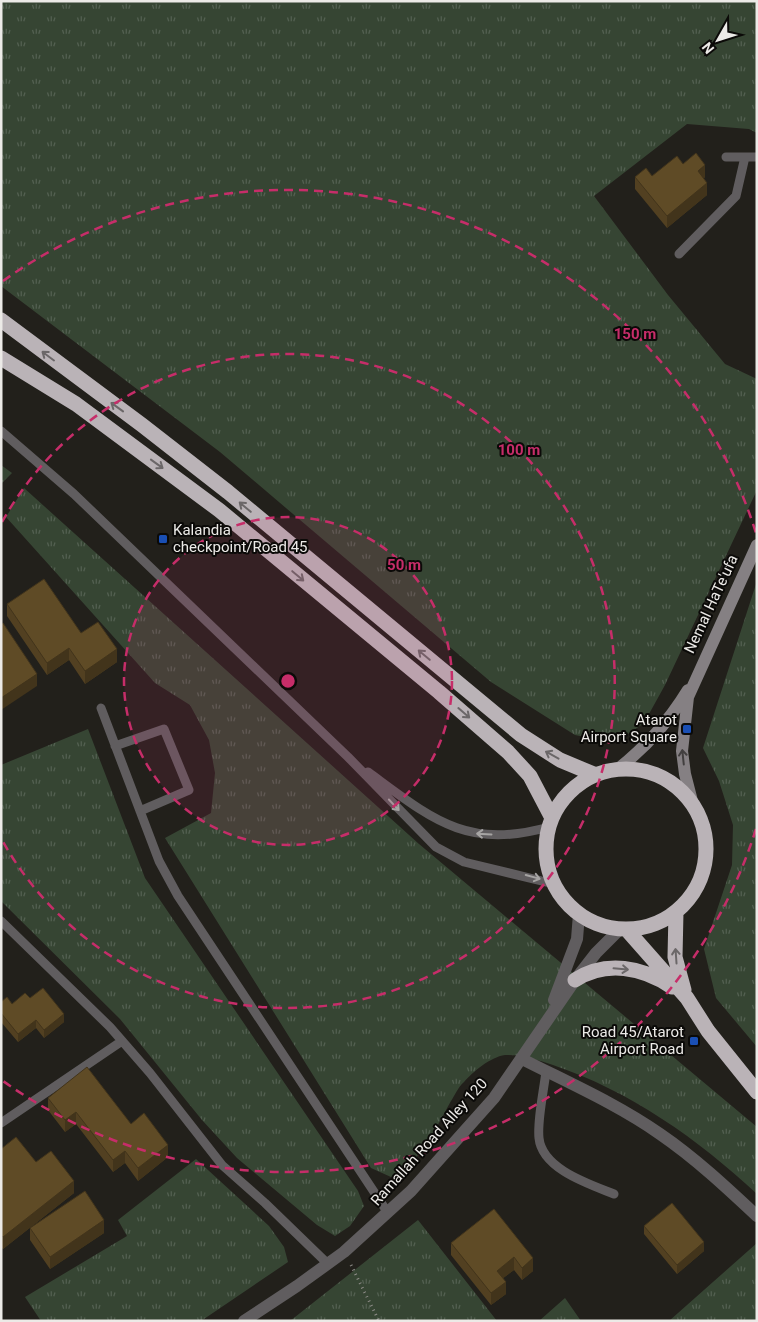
<svg xmlns="http://www.w3.org/2000/svg" width="758" height="1322" font-family="Roboto,sans-serif">
	<defs>
		<pattern id="grass-tufts" width="24" height="20" patternUnits="userSpaceOnUse" patternTransform="scale(1.25)"><rect width="24" height="20" fill="#364533"/><path d="M3 7l-1-3M5 7V3M7 7l1-3M15 17l-1-3M17 17v-4M19 17l1-3" fill="none" stroke="#536051"/></pattern>
	</defs>
	<rect width="100%" height="100%" fill="#22201b"/>
	<!-- grass -->
	<path fill="url(#grass-tufts)" d="M1,1h756v132l-8,-4 -62,-5 -93,72 74,99 57,69 32,15v111l-92,195 -21,38 -29,20 -40,-8 -84,-53 -271,-230 -219,-166z
		M1,465l11,8 -11,11z
		M24,488l395,356 338,283v67c-59,-55 -127,-103 -204,-129 -15,-5 -32,-11 -48,-10 -15,2 -32,17 -41,27 -6,5 -9,13 -13,19 -16,28 -30,62 -60,76l-20,-9 -206,-330 46,-25 4,-40 -6,-33 -19,-35 -35,-22 -149,-166z
		M757,581v466l-41,-49 -12,-49 28,-84 1,-40 -14,-44 -16,-33z
		M88,729l57,149 213,313 6,15 -14,20 -15,10 -18,-11 -80,-67 -35,-38 -82,-101 -119,-118v-136z
		M196,1159l73,67 15,21 4,15 -87,59h-160l-16,-24 102,-61 -9,-16z
		M418,1220l79,101h-207z
		M757,1243v78h-88z
		M565,1298l16,23h-42z"/>
	<g fill="none" stroke-linecap="round" stroke-linejoin="round">
		<!-- path -->
		<path stroke="#8e8c88" stroke-width="3" stroke-dasharray="1 4" stroke-linecap="butt" d="M351,1265l28,56"/>
		<!-- lane -->
		<path stroke="#605d5f" stroke-width="9" d="M726,157h31
			M679,254l57,-58 9,-39
			M1,431l73,63 274,263 88,90 28,15 90,22
			M101,708l58,153 19,35 210,317
			M115,746l49,-17 25,61 -49,21
			M368,772c64,47 98,78 181,55
			M1,921l109,106 40,46 72,92 43,38 63,61
			M546,1071c-2,19 -9,49 -7,67 3,31 50,46 75,56
			M1,1123l121,-82"/>
		<!-- street -->
		<path stroke="#605d5f" stroke-width="12" d="M554,1000l23,-61 2,-25
			M522,1059c47,24 95,45 138,75 35,24 66,53 97,82
			M244,1321l53,-35 47,-34 67,-61 83,-93 81,-118 21,-27 23,-23"/>
		<!-- secondary -->
		<path stroke="#858083" stroke-width="12" d="M618,769c28,-22 51,-48 70,-79
			M693,805l-8,-31 -3,-23 6,-54 69,-152"/>
		<!-- highway -->
		<path stroke="#bab3b7" stroke-width="15" d="M1,320l141,105 86,67 293,243 39,25 36,15
			M1,358l75,46 143,106 220,182 69,60 22,24 22,42
			M546 849a80 80 0 1 1 160 0a80 80 0 1 1-160 0Z
			M676,912l-1,45 9,33
			M627,930l60,68 21,33 49,61
			M575,980c31,-20 68,-13 97,7"/>
	</g>
	<!-- wall -->
	<path fill="#524021" d="M683,164l22,13 -1,1 3,17 -40,33 -32,-39v-12l17,-1z
		M7,604l74,29 36,29 -32,22 -16,-24 -22,15 -40,-59z
		M30,998l34,24 -20,16 -8,-10 -18,14 -17,-20v-20l11,2z
		M48,1098l83,26 37,33 -30,24 -13,-18 -12,9 -37,-48 -11,8 -17,-22z
		M1,1149l35,13 38,31 -71,56 -2,-2z
		M494,1209l39,62 -11,9 -8,-10 -11,8 3,16 -15,11 -40,-50v-12z
		M644,1226l60,25 -27,23 -33,-40z
		M30,1228l74,5 -54,36 -20,-29z"/>
	<!-- shaded-wall -->
	<path fill="#42341b" d="M705,165v12l-7,6v-12z
		M707,183v12l-40,33v-12z
		M69,648v12l-22,15v-12z
		M117,649v13l-32,22v-13z
		M37,674v12l-36,24v-12z
		M64,1014v8l-20,16v-8z
		M36,1020v8l-18,14v-8z
		M76,1112v12l-11,8v-12z
		M168,1145v12l-30,24v-13z
		M125,1151v12l-12,9v-12z
		M74,1181v12l-71,56v-12z
		M104,1220v13l-54,36v-12z
		M704,1242v9l-27,23v-9z
		M514,1257v13l-17,13v-12z
		M533,1258v13l-11,9v-12z
		M506,1282v12l-15,11v-12z"/>
	<!-- building -->
	<path fill="#5f4b26" stroke="#42341b" d="M696,153l9,12 -7,6 9,12 -40,33 -32,-39 11,-9 6,8 25,-20 6,8z
		M44,579l37,54 17,-11 19,27 -32,22 -16,-23 -22,15 -40,-59z
		M3,623l34,51 -36,24v-74z
		M43,988l21,26 -20,16 -8,-10 -18,14 -17,-21v-11l6,-5 5,7 13,-11 5,5z
		M87,1067l44,57 13,-11 24,32 -30,23 -13,-17 -12,9 -37,-48 -11,8 -17,-22z
		M16,1137l20,25 15,-11 23,30 -71,56 -2,-2v-86z
		M85,1191l19,29 -54,37 -20,-29z
		M672,1203l32,39 -27,23 -33,-39z
		M494,1209l39,49 -11,10 -8,-11 -17,14 9,11 -15,11 -40,-50z"/>
	<!-- one-way arrows -->
	<defs><path id="oneway-shaft" d="M-6 0H5M1.5-3L5.5 0L1.5 3" fill="none" stroke-width="1.6" stroke-linecap="round" stroke-linejoin="round" transform="scale(1.25)"/></defs>
	<g stroke="#6b6768">
		<use href="#oneway-shaft" transform="translate(48 356) rotate(-143)"/>
		<use href="#oneway-shaft" transform="translate(117 407) rotate(-144)"/>
		<use href="#oneway-shaft" transform="translate(157 464) rotate(36)"/>
		<use href="#oneway-shaft" transform="translate(245 507) rotate(-140)"/>
		<use href="#oneway-shaft" transform="translate(298 576) rotate(40)"/>
		<use href="#oneway-shaft" transform="translate(424 655) rotate(-140)"/>
		<use href="#oneway-shaft" transform="translate(464 713) rotate(41)"/>
		<use href="#oneway-shaft" transform="translate(552 755) rotate(-151)"/>
		<use href="#oneway-shaft" transform="translate(676 956) rotate(-94)"/>
		<use href="#oneway-shaft" transform="translate(621 969) rotate(5)"/>
	</g>
	<use stroke="#423f3f" href="#oneway-shaft" transform="translate(683 757) rotate(-96)"/>
	<g stroke="#a6a4a3">
		<use href="#oneway-shaft" transform="translate(394 805) rotate(47)"/>
		<use href="#oneway-shaft" transform="translate(484 834) rotate(-177)"/>
		<use href="#oneway-shaft" transform="translate(533 877) rotate(15)"/>
	</g>
	<!-- distance rings -->
	<circle cx="288" cy="681" r="164" fill="#c62d69" fill-opacity=".12"/>
	<g fill="none" stroke="#c62d69" stroke-width="2.5" stroke-dasharray="9 6">
		<circle cx="288" cy="681" r="164"/>
		<path d="M2 522A327 327 0 1 1 2 840"/>
		<path d="M756 829A491 491 0 0 1 3 1081M3 281A491 491 0 0 1 756 533"/>
	</g>
	<!-- markers -->
	<g fill="#1a4fb4" stroke="#0b0a08" stroke-width="2">
		<rect x="158" y="534" width="10" height="10" rx="2.5"/>
		<rect x="682" y="724" width="10" height="10" rx="2.5"/>
		<rect x="689" y="1036" width="10" height="10" rx="2.5"/>
	</g>
	<g text-anchor="middle" dominant-baseline="central" stroke-width="4" stroke-linejoin="round" paint-order="stroke">
		<!-- poi labels -->
		<g font-size="15" fill="#eceae7" stroke="#0b0a08" text-anchor="end">
			<text x="173" y="530" text-anchor="start">Kalandia<tspan x="173" dy="17">checkpoint/Road 45</tspan></text>
			<text x="677" y="720">Atarot<tspan x="677" dy="17">Airport Square</tspan></text>
			<text x="684" y="1032">Road 45/Atarot<tspan x="684" dy="17">Airport Road</tspan></text>
		</g>
		<!-- street labels -->
		<g font-size="15" fill="#eceae7" stroke="#0b0a08">
			<text transform="translate(711 604) rotate(-65)">Nemal HaTe'ufa</text>
			<text transform="translate(429 1142) rotate(-48)">Ramallah Road Alley 120</text>
		</g>
	</g>
	<circle cx="288" cy="681" r="8" fill="#c62d69" stroke="#0b0a08" stroke-width="2.5"/>
	<g font-size="15" text-anchor="middle" font-weight="bold" fill="#c62d69" stroke="#0b0a08" stroke-width="4" stroke-linejoin="round" paint-order="stroke">
		<text x="635" y="339">150 m</text>
		<text x="519" y="455">100 m</text>
		<text x="404" y="570">50 m</text>
	</g>
	<!-- border -->
	<rect width="758" height="1322" fill="none" stroke="#eceae7" stroke-width="5"/>
	<!-- north arrow -->
	<g transform="translate(718 40) rotate(231)" stroke="#0b0a08" stroke-width="4" paint-order="stroke">
	<path d="M0-4L9 19L0 12L-9 19Z" fill="#eceae7"/>
	<text y="-8" font-size="14" font-weight="bold" text-anchor="middle" fill="#eceae7">N</text>
	</g>
</svg>
